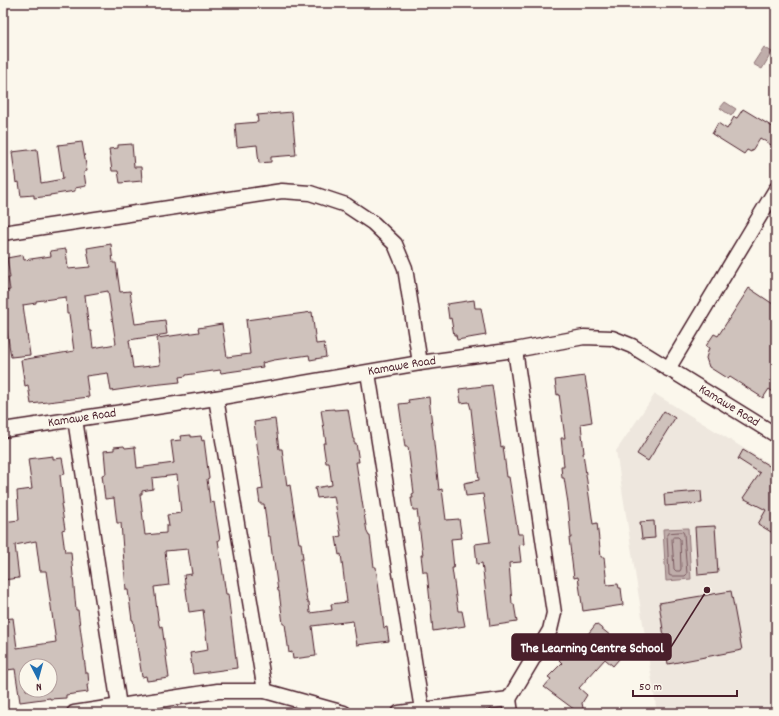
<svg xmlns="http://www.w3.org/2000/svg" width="779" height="716" font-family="Dekko,sans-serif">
	<rect width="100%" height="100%" fill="#fbf7ec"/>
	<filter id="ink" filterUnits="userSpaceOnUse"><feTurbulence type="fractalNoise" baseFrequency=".025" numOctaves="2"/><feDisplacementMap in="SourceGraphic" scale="8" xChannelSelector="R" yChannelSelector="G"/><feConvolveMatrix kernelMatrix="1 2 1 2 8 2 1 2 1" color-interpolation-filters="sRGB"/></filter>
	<g filter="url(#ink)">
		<!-- built -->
		<path fill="#eee7de" d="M655,394l121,74v245h-119l-41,-262z"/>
		<!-- water -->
		<path fill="#bfadaa" stroke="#907477" d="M764,47l8,5 -10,17 -9,-5z
			M725,102l11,7 -5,7 -11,-8z
			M688,528l3,51 -25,2 -3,-52z"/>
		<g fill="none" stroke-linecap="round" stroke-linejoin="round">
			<!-- shore -->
			<path stroke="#79585e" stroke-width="1" d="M683,532l1,2 3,40 -2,2h-14l-2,-1 -2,-41 2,-1z
				M674,537h4l2,2 1,30 -1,2h-4l-2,-2 -2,-30z"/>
		</g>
		<!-- building -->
		<path fill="#cfc2bc" stroke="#4a1f2b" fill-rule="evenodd" d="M743,109l33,20v19l-16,-10 -9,14 -4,-2 -3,4 -32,-20 6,-11 9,6 7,-12 3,1z
			M292,112l4,43 -25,2v5l-12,1 -2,-18 -20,2 -2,-23 23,-2 -1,-7z
			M82,142l5,29 -3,1 2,14 -11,2v3l-25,4v1l-16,2v-3l-13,1 -2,-14 -3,1 -4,-31 25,-3 4,34 22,-4 -5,-34z
			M132,144l2,23h7l1,14 -22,2 -2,-12h-6l-3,-22 9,-1v-3z
			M111,244l2,19h3l4,29 10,-1 5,33 30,-4 2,14 -38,6 4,28 27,-3 -3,-27 42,-6 -1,-4 24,-4 5,33 23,-3 -4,-34 22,-3v1l44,-6 4,32 8,-1 2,14 -16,3 -1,-5 -35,5 -12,3 1,4 -42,6 -1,-3 -34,5v1l-7,1 1,5 -28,3 -41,6 -3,-18 -22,3 3,21 -58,7 -3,-19 -3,1 -4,-26 53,-9 -5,-37h-2l-1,-17 -30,4v2l-13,2 7,50 -19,2 -8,-50v-16l7,-1 -2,-12h2l-3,-20 16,-3 1,5 27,-4 -1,-5 16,-2 2,20 22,-2 -3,-19zM108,291l8,53 -23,4 -2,-17h-2l-4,-36z
			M749,288l27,18v88l-7,-5 -6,9 -33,-21 -2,2 -19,-12 -3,-9 3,-10 -3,-2 8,-12 4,2z
			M474,300l1,8h6l5,27 -29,5 -1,-5h-2l-3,-17 -2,1 -2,-15z
			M585,376l7,46 -11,2 3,29h-1l10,71 4,-1 4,34h3l3,28 11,-1 1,4h2l2,17 -40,6 -5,-34 -4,1 -5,-40h2l-3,-35 -4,-25h-2l-1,-12h3l-3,-28h4l-6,-44 -2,1 -2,-15z
			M492,385l9,62 2,-1 4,31h2l9,57h5l1,10 -5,1 2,17 -12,1 3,41h2l3,18 -27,4 -8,-63 -5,1 -2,-20 15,-2 -7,-48 -17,2 -2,-13 15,-3 -8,-71 -2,-7 -8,1 -2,-14z
			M429,397l10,93 3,-1 4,31 13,-1 3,19 -11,1 3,29h-2l6,43h4l3,15 -32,5 -6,-59h-4l-2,-17h2l-6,-45h-4l-2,-12h2l-1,-4 2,-1 -6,-46h-3l-6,-43 10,-1 -1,-3z
			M334,409v1l14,-1 5,30h1v4h2l3,19h-3l6,39 5,31 2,4h1l4,31h2l8,61 3,-1 2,14 -32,4 -4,-24 -41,5 4,30 -23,3 -1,-7 -3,1 -4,-29h-2l-4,-33h-1l-4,-29h-1l-3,-26h-2l-4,-32h-4l-2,-14 5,-1 -9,-67 21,-3 4,30h3l5,37 3,-1 9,58h2l2,16h-2l6,43h2l1,11 22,-3 -1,-6 16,-2 -6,-48 -2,1 -3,-18 5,-1 -7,-40 -17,2 -2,-10 17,-3 -3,-22h-3l-3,-20h3l-5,-33z
			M664,411l11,7 -27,43 -11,-7z
			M191,435v2l10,-1 1,5 2,-1 5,38 -2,1 3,24 4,-1 6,38h-2l8,54h2l9,74 -44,6 -3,-21 18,-3 -5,-40 -14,2 -5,-37 8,-1 -4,-25 -23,2 4,34 -15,2 5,38 1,2 2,-1 7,52 -22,3 -1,-5 -4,1 -9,-57h-1l-4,-30h-2l-5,-67h-4l-3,-25 -9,1 -3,-24 4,-1 -2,-23 10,-1v-3l10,-1 1,2 10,-1 2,21 37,-5 -3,-22 10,-1 -1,-4zM177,475l4,38 -14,2 2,11h-3v7l-21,2 -5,-41h2v-3l11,-2 -1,-11z
			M743,450l33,20v65l-18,-11 8,-14 -23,-12 17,-25 -22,-14z
			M53,456v3l9,-1 3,16 -5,1 3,28 -2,1 4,25 -3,1 3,22h6l5,58h2l8,63h2l1,12h-2l1,7 -22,3v3l-16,1v-1l-30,4 -5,-33 -8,1 -4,-30v-21l10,-1 4,30 39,-6 -10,-71h-6l-4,-30 -21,4 4,33 -16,2v-58l16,-2 -2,-29 15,-2 -4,-30zM26,666h24v24h-24z
			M701,491l1,12 -37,3 -1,-12z
			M654,521l1,17 -13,1 -2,-17z
			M715,526l3,47 -20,2 -3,-48z
			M731,591l11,59 -74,14 -9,-61z
			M596,624l20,16 -2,3 11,9 -12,14 -8,-7 -26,29 8,7 -5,8 2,10h-5l-35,-26 7,-8 -3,-2 14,-14 -3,-3 8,-9 2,2 3,-4 4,3 13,-16 -1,-2z"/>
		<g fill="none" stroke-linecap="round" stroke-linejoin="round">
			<!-- minor casing -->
			<g stroke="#4a1f2b" stroke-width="17">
				<g id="minor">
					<path d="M3,233l279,-42 28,2 36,12 27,18 22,21 10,24 15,95"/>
					<path d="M668,369l108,-180"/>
					<path d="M368,373l54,337"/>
					<path d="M216,398l49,293"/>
					<path d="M75,419l44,287"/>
					<path id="s1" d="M3,430l213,-32 204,-35 95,-13 69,-13 28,1 20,8 144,89"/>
					<path d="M509,699l41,-69 4,-17 -39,-263"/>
					<path d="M509,699l2,14"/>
					<path d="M74,713l144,-22h47l79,22"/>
					<path d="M399,713l110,-14"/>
				</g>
			</g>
			<!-- minor -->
			<use href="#minor" stroke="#fbf7ec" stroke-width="14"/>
		</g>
	</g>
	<g text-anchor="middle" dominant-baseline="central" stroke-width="3" stroke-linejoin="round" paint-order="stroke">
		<!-- street labels -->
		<g font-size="13" fill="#4a1f2b" stroke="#fbf7ec">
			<text stroke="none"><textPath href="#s1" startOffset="404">Kamawe Road</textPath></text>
			<text stroke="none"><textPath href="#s1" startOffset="752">Kamawe Road</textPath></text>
			<text stroke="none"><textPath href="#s1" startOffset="80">Kamawe Road</textPath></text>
		</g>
	</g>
	<!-- callouts -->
	<path fill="none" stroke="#4a1f2b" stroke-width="1.5" d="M707 590L671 647"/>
	<circle fill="#4a1f2b" stroke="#fbf7ec" stroke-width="1.5" cx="707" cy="590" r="4"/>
	<rect fill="#4a1f2b" stroke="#4a1f2b" stroke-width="1.5" x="512" y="634" width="159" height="26" rx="4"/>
	<g font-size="14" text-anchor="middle" font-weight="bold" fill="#fff">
		<text x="592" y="652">The Learning Centre School</text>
	</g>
	<!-- margin -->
	<rect width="779" height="716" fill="none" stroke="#fbf7ec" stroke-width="16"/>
	<rect x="8" y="8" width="763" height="700" fill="none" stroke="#4a1f2b" stroke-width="1.5" filter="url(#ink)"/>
	<!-- north arrow -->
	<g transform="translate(38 678) rotate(174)"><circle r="19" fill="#fbf7ec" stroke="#b4a19f"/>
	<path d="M0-3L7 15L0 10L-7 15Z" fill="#1f6fb2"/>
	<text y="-6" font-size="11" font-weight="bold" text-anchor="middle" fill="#4a1f2b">N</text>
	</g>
	<!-- scale -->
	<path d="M633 690v6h104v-6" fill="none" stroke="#4a1f2b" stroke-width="2"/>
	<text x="639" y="690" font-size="12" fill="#4a1f2b" stroke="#fbf7ec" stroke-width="3" paint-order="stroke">50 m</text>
</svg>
